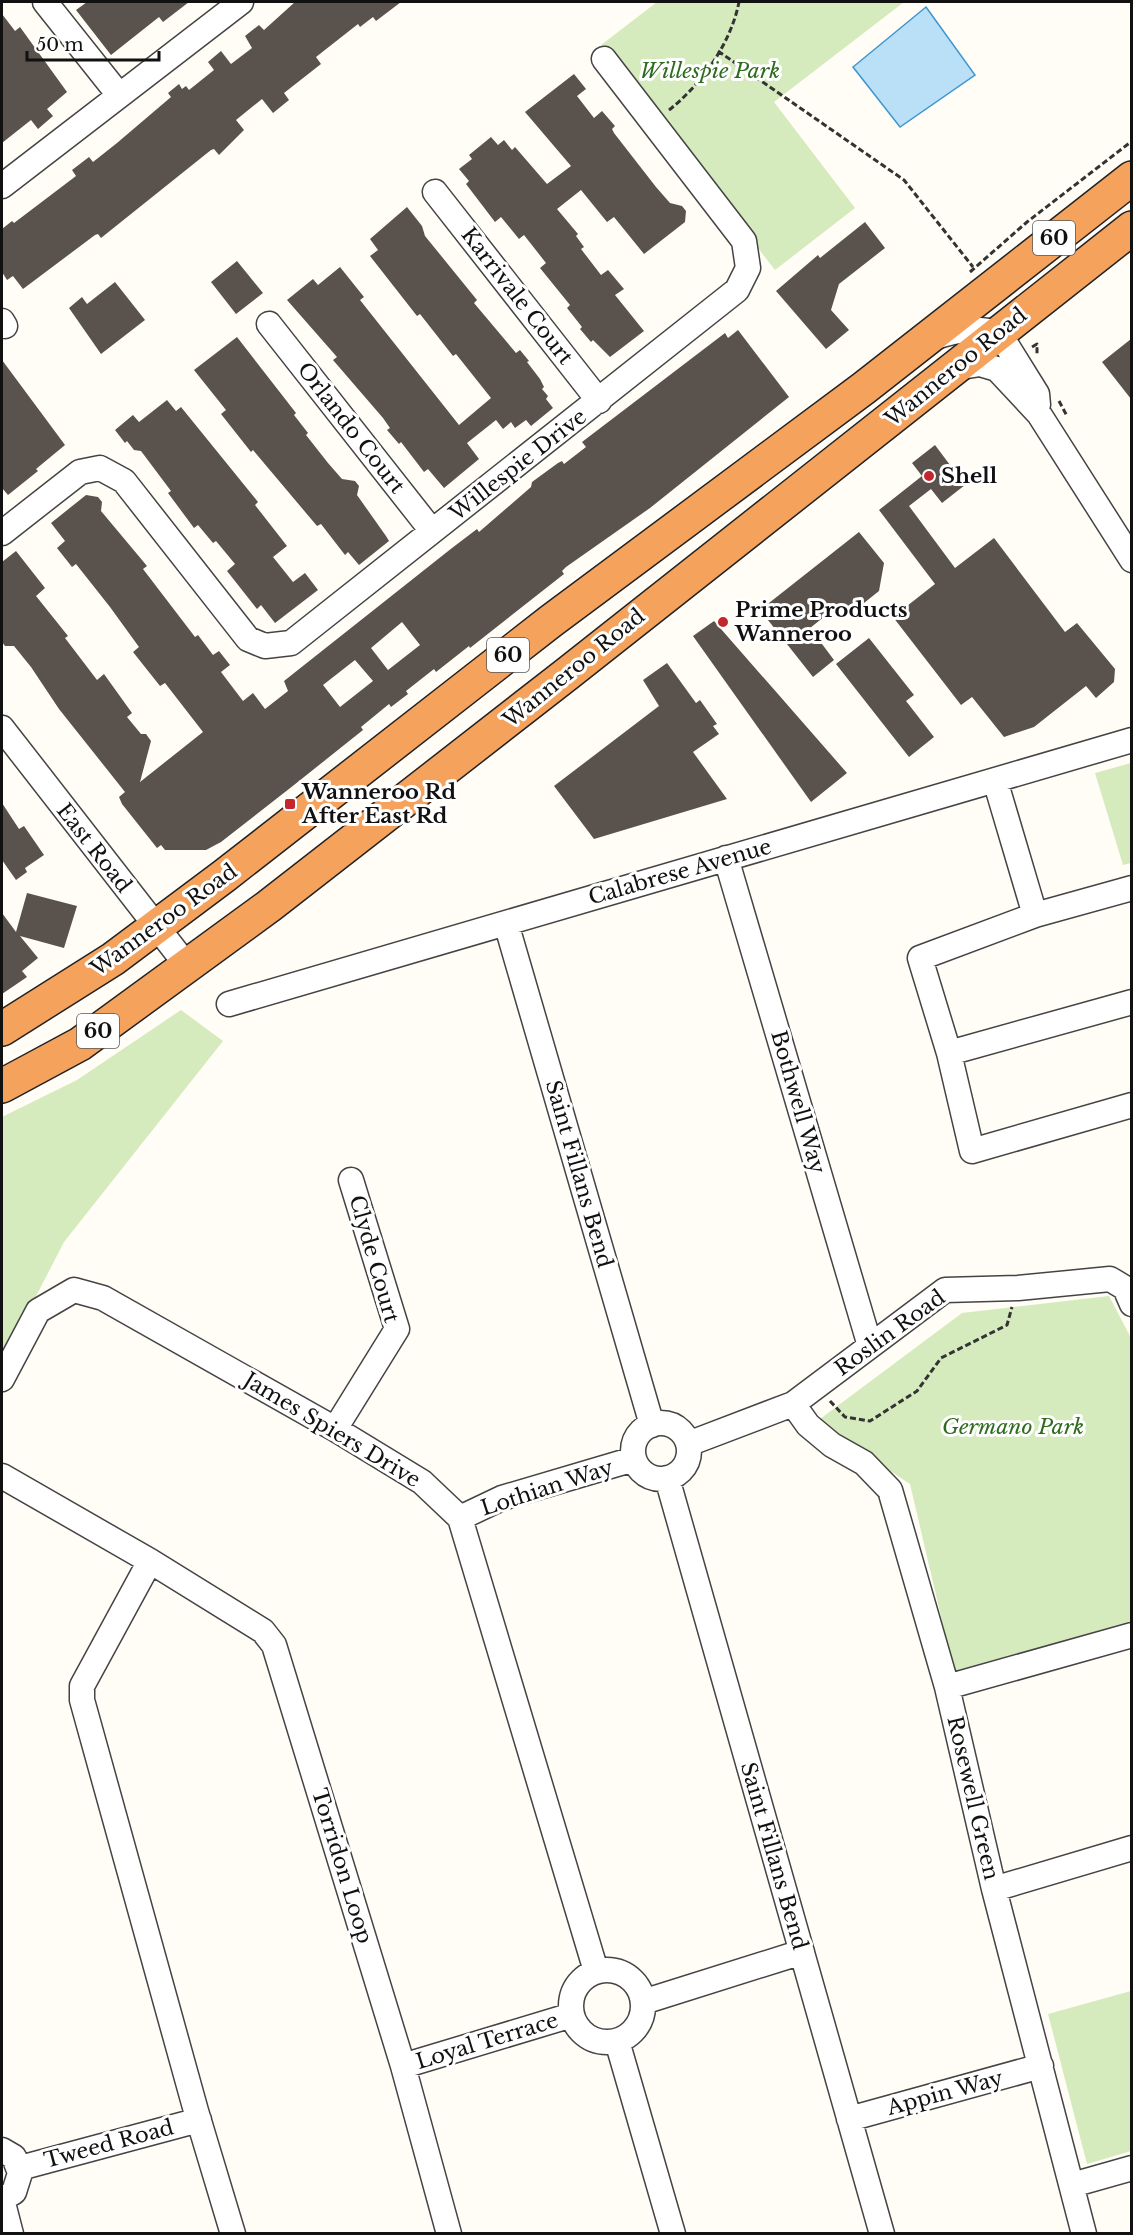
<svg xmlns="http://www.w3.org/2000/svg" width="1133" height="2235" font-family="'Libre Baskerville',serif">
	<rect width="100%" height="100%" fill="#fffdf5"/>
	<!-- green -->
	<path fill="#d5ebbd" d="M657,2h247l-130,100 81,106 -80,62 -174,-225z
		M1131,763v100l-8,2 -28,-92z
		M181,1010l42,31 -159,201 -62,120v-245l75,-37z
		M1109,1296l22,42v283l-177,51 -44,-188 -94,-62 146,-109z
		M1131,1991v160l-44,13 -39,-150z"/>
	<!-- water -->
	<path fill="#b9e0f7" stroke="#3f96cf" stroke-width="1.5" d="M926,7l49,68 -75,52 -47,-60z"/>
	<!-- building -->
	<path fill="#5a524d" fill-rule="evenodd" d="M87,2h102l-26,20 -4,-5 -48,38 -35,-45z
		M295,2h106l-25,19 -3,-4 -13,10 -2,-3 -42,33 5,7 -37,29 5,7 -16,13 -11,-14 -26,21 8,10 -25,25 -5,-6 -3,1 -110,88 -3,-4 -3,1 -72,54 -10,-13 -6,4 -5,-8v-43l10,-8 2,2 62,-47 -4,-6 17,-13 4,5 24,-19 54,-46 -3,-4 11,-9 3,5 4,-3 3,4 25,-20 -6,-8 13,-11 10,13 21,-16 -7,-12 14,-11 5,5z
		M2,14l13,17 5,-4 47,65 -20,17 6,7 -15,13 -7,-9 -29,23z
		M574,74l12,15 -9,7 17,22 8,-7 13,15 -3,3 2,4 42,54 14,16 12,3 4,5 -1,11 -41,32 -30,-37 -7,5 -26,-32 -24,19 21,25 -2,2 8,11 -3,2 20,26 7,-5 16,19 -9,6 29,36 -34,26 -17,-17 -2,2 -11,-13 2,-2 -15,-19 3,-3 -30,-37 6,-5 -22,-28 -5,4 -18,-22 -6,5 -29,-38 3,-3 -10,-12 13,-10 -3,-4 22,-18 7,8 6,-5 8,10 3,-3 32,37 24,-18 -46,-54z
		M407,207l15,19 3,10 52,64 -3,3 42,50 4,-3 9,11 -2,1 13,17 4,8 -2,2 6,7 -2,3 7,9 -22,18 -5,-6 -11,8 -4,-6 -8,7 -7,-9 -29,23 12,16 -35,29 -16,-19 -4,3 -23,-30 -2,2 -12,-14 3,-2 -7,-10 -50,-58 4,-3 -50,-57 26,-21 5,6 22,-18 24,30 -4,3 99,125 32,-27 -35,-44 -3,2 -33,-42 -3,2 -47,-60 8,-6 -8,-11z
		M865,222l20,26 -46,36 -8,26 18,20 -23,19 -50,-58 42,-36 2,3z
		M237,261l26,32 -27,21 -25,-32z
		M115,282l30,38 -44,34 -32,-46 13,-11 5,7z
		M738,330l51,67 -139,111 -84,59 -4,4 2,3 -94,74 -1,-2 -33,26 -2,-3 -28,22 2,3 -17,13 -2,-3 -28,23 2,3 -69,55 -73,57 -15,8h-41l-4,-5 -4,3 -35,-44 -3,-7 6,-5 -66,-83 -28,-42 -17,-21h-9l-3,-4v-80l14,-11 29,37 -9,8 32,40 -3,2 32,42 7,-6 28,39 -5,4 14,17h5l5,7 -11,41 63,-50 -38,-49 -5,3 -27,-34 6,-5 -29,-40 -34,-43 -4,3 -15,-19 8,-7 -14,-18 35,-28 12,2 4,5 -1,9 46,55 -4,3 52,68 3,-2 15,20 6,-4 11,14 -9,7 22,29 10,-8 12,16 23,-18 -4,-10 168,-133 25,-19 2,3 52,-45 1,-5 26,-19 4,-2 2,3 22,-17 -4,-5 143,-109 3,5zM402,622l18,23 -32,25 -17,-22zM355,660l18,21 -33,26 -17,-22z
		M237,337l59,76 -2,2 14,18 -2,2 22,28 14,16 13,2 4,5 -2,9 29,41 3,5 -30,24 -11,-13 -3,3 -24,-31 -4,2 -64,-76 -2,2 -30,-38 5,-4 -32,-40z
		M1131,339v60l-29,-37z
		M2,360l63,85 -29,24 2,2 -30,24 -6,-7z
		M167,400l9,11 5,-4 77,95 -3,3 32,41 -14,11 20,25 12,-9 13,17 -43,33 -14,-18 -4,4 -30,-38 8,-7 -19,-23 -3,2 -15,-18 -4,3 -26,-35 3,-2 -30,-40 -7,-1 -7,-9 -2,2 -10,-13 18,-15 6,7z
		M935,445l30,40 -23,18 -11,-14 -22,17 46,62 39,-30 71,94 12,-9 38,46 -1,13 -18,16 -10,-12 -52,41 -30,10 -32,-40 -11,8 -68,-88 42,-33 -56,-74 43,-34 -10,-13z
		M859,532l25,31 -5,28 -25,20 -20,-2 -24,19 24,32 -21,17 -53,-67z
		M714,621l133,152 -36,29 -118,-166z
		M869,638l45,57 -8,6 28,36 -25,20 -73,-93z
		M667,663l29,40 4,-3 17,24 -4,2 6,8 -26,18 34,47 -133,40 -40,-53 105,-80 -16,-26z
		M2,803l17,26 5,-3 20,29 -19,13 2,4 -11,8 -14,-20z
		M27,893l50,13 -13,42 -44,-12 18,22 -16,13 5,6 -25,17v-81l14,19z"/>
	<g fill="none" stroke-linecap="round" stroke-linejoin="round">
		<!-- minor casing -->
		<g stroke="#444" stroke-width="27">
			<path id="minor" d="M45,2l74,93
				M2,186l239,-184
				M435,192l164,209
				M2,321l3,5
				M269,324l163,207
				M935,337c23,-7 40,-10 64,-4l38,61 1,11
				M955,368l25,-4 17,5 42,45 93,146
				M2,533l78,-61 20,-4 24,13 124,158 17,7 26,-3 446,-353 11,-22 -4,-27 -140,-182
				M2,728l186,239
				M995,780l40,135
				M726,858l144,488
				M1132,888l-97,27 -115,43 29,95 23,98 160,-46
				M506,923l146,502
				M229,1004l903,-264
				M949,1053l183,-51
				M2,1379l36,-68 36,-21 29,8 232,131 87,53 38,36 136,453
				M793,1404l15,21 24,20 32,18 26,27 57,197 47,202 90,345
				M633 1451a28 28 0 1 1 56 0a28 28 0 1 1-56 0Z
				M335,1429l62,-100 -46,-149
				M688,1444l105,-40 152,-114 73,-2 92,-9 15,9 7,16
				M2,1476l148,85 113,70 11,14 129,421 46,168
				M667,1478l215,756
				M460,1518l42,-20 132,-39
				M150,1561l-68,125v14l114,411 37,123
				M947,1687l185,-52
				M994,1889l138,-41
				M571 2006a36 36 0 1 1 72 0a36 36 0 1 1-72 0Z
				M643,2002l159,-50
				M617,2041l56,193
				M403,2066l169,-51
				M849,2119l192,-53
				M2,2150l12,7 6,16 -6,19 -12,7
				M20,2168l179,-48
				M1072,2185l60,-17
				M2,2199l9,35"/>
		</g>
		<!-- highway casing -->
		<g stroke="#222" stroke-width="36">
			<path id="highway" d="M2,1029l111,-70 111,-83 327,-255 313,-233 268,-210
				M2,1086l78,-42 189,-138 298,-232 565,-446"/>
		</g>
		<!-- path -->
		<path stroke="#333" stroke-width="3" stroke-dasharray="6 3" stroke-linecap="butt" d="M718,51l186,129 69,87
			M669,110c33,-26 62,-67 70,-108
			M970,272l57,-50 105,-81
			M1032,347l5,-3v10
			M1059,401l8,15
			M830,1401l15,16 25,4 47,-30 24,-33 66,-33 5,-18"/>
		<!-- minor -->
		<use href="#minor" stroke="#fff" stroke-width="24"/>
		<!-- highway -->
		<use href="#highway" stroke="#f5a25d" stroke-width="33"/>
	</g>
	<!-- markers -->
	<g fill="#c4262e" stroke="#fff" stroke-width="2">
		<circle cx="929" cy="476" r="6"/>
		<circle cx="723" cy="622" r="6"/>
		<rect x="284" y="798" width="12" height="12" rx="3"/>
	</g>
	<g text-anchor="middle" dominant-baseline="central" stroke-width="6" stroke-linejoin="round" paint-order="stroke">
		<!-- shield labels -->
		<g fill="#fff" stroke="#585858" stroke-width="1.5">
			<rect x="1033" y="221" width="42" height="34" rx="4.5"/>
			<rect x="487" y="638" width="42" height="34" rx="4.5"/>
			<rect x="77" y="1014" width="42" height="34" rx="4.5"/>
		</g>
		<g font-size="20" font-weight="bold" fill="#111">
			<text x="1054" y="238">60</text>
			<text x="508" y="655">60</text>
			<text x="98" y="1031">60</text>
		</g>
		<!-- park labels -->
		<g font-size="21" font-style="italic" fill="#2f6b1f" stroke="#fff">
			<text x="710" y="71">Willespie Park</text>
			<text x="1013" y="1427">Germano Park</text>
		</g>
		<!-- street labels -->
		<g font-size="21" fill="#111" stroke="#fff">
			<text transform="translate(517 296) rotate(52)">Karrivale Court</text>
			<text transform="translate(956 367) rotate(-39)">Wanneroo Road</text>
			<text transform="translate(351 428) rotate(52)">Orlando Court</text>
			<text transform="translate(518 465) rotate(-38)">Willespie Drive</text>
			<text transform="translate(574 668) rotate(-39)">Wanneroo Road</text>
			<text transform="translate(94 848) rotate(52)">East Road</text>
			<text transform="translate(680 872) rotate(-16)">Calabrese Avenue</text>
			<text transform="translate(164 920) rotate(-36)">Wanneroo Road</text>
			<text transform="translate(798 1102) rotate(74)">Bothwell Way</text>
			<text transform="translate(579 1174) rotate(74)">Saint Fillans Bend</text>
			<text transform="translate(374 1259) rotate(74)">Clyde Court</text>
			<text transform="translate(890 1333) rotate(-36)">Roslin Road</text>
			<text transform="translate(332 1430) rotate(31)">James Spiers Drive</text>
			<text transform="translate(547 1488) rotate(-18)">Lothian Way</text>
			<text transform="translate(973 1798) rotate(77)">Rosewell Green</text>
			<text transform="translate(774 1856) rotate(74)">Saint Fillans Bend</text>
			<text transform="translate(342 1866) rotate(73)">Torridon Loop</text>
			<text transform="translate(487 2041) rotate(-17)">Loyal Terrace</text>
			<text transform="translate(945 2093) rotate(-15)">Appin Way</text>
			<text transform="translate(109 2144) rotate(-15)">Tweed Road</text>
		</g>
		<!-- poi labels -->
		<g font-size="21" font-weight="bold" fill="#111" stroke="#fff" text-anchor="start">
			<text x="941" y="476">Shell</text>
			<text x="735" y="610">Prime Products<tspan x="735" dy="24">Wanneroo</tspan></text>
			<text x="302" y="792">Wanneroo Rd<tspan x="302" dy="24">After East Rd</tspan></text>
		</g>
	</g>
	<!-- border -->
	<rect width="1133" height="2235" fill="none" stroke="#111111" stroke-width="6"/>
	<!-- scale -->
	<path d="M27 51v9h132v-9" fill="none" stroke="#111111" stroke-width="3"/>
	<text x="36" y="51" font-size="18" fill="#111111" stroke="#ffffff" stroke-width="4.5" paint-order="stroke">50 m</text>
</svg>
